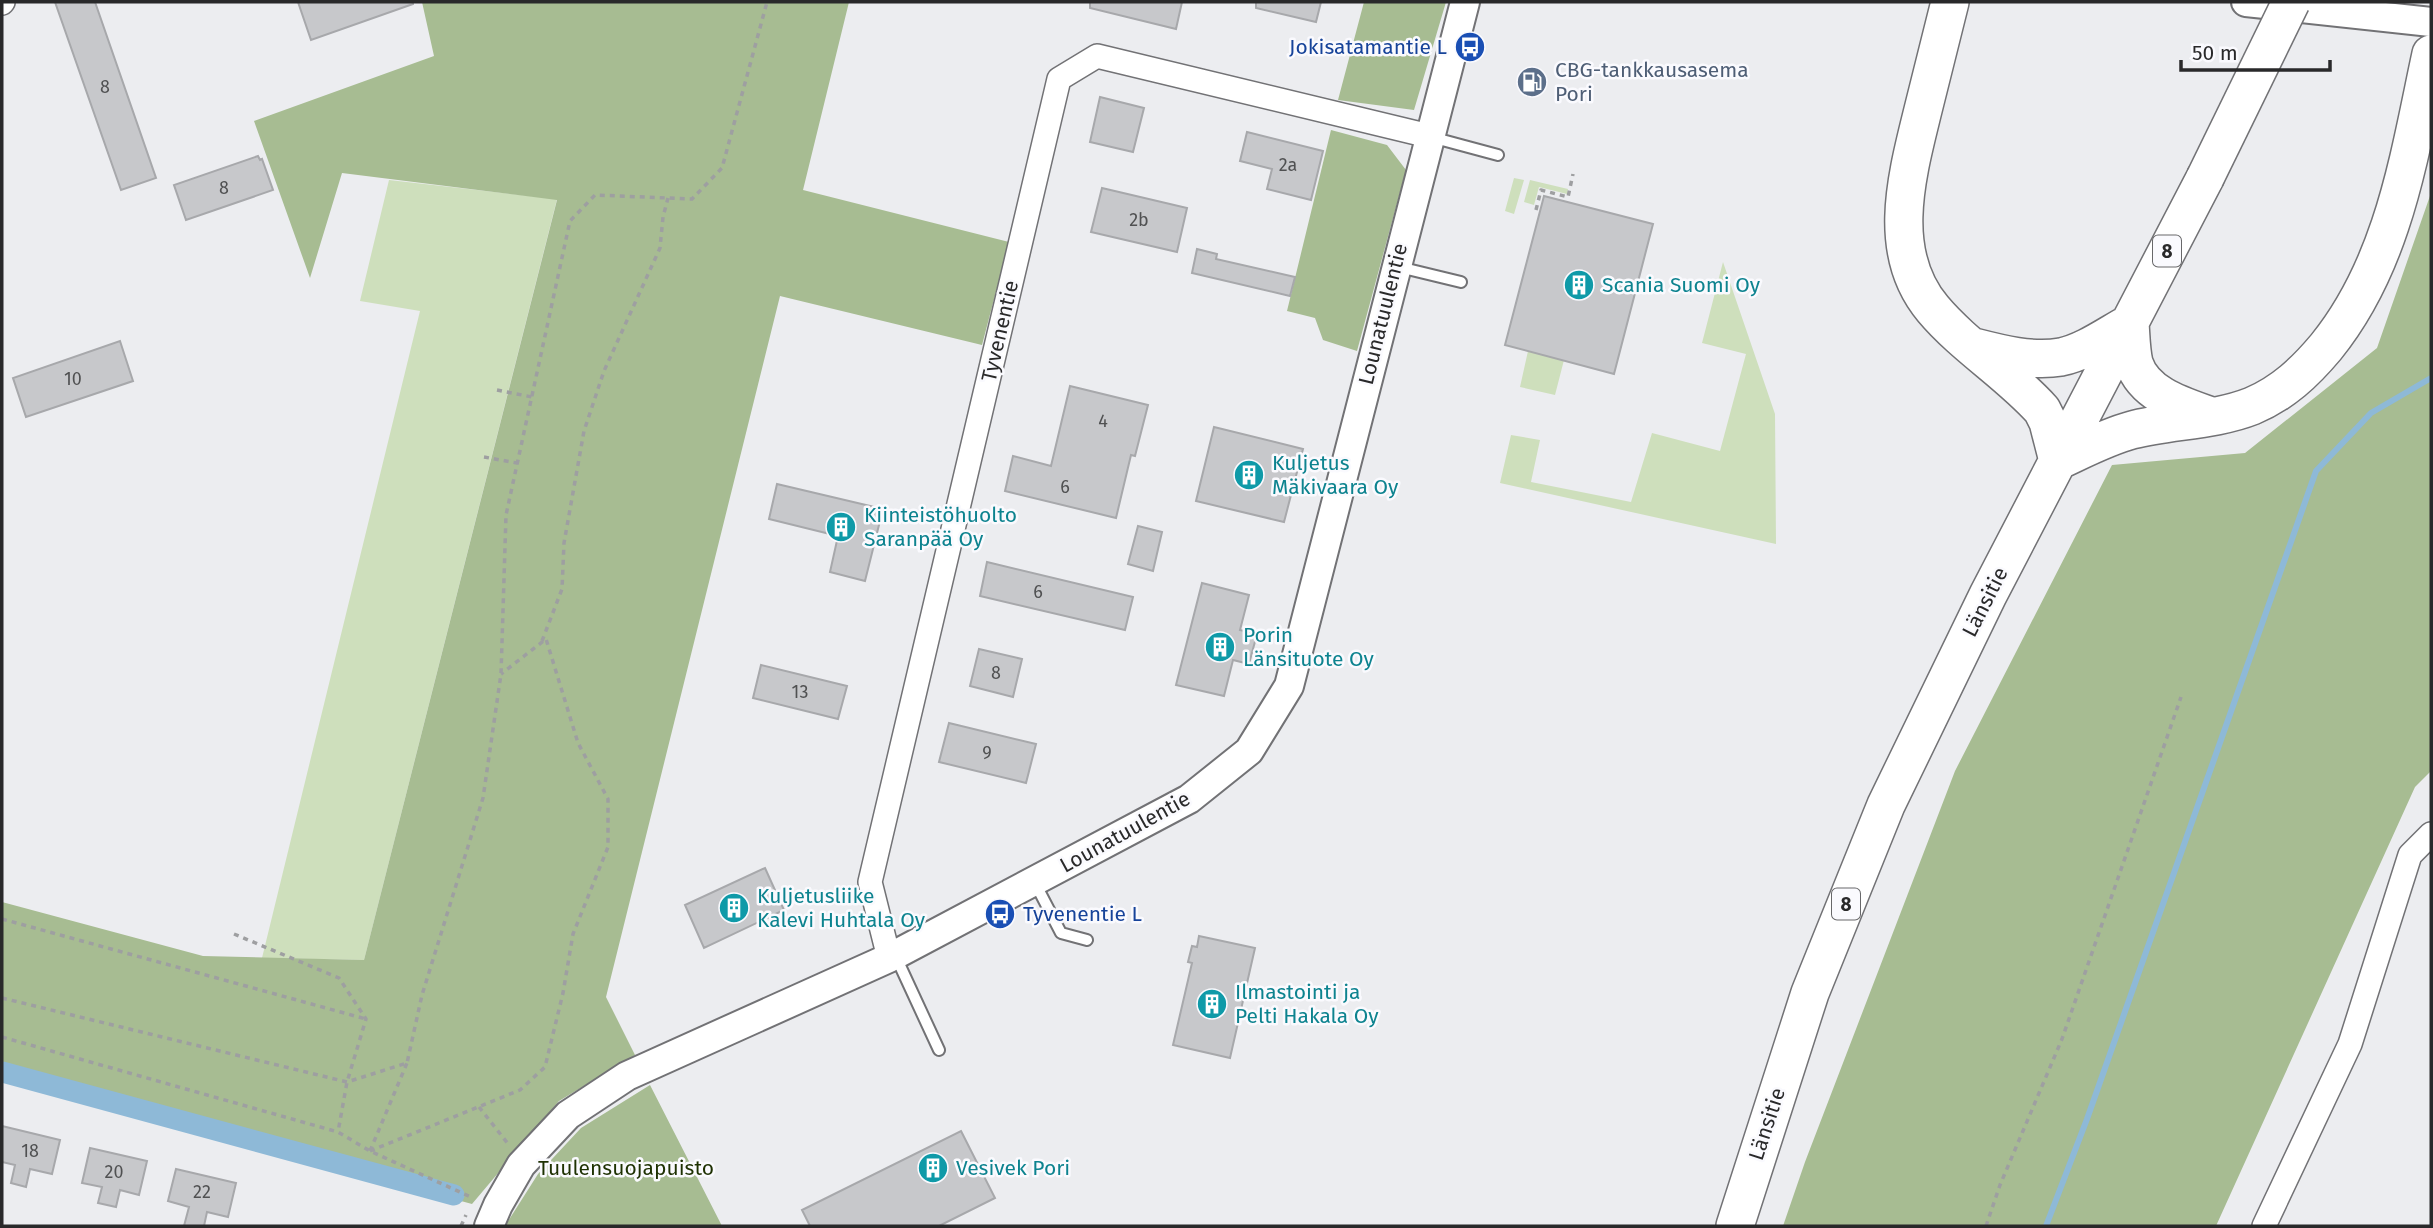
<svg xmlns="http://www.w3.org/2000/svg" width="2433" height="1228" font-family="'Fira Sans',sans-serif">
	<rect width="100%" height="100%" fill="#ecedf0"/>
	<!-- green -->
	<path fill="#cedfbc" d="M1514,178l10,2 -10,34 -9,-3z
		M389,180l168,19 -193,761 -102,-2 158,-647 -60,-10z
		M1530,180l38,9 -1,5 -28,-7 -5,18 -10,-3z
		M1723,262l52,152 1,130 -276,-61 11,-48 29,5 -9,42 100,20 21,-69 68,18 26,-97 -44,-11z
		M1528,351l36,9 -9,35 -35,-8z"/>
	<!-- forest -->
	<path fill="#a7bc92" d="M422,2h427l-46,188 206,52 -27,103 -202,-49 -174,701 29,58 -76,46 -87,103 -470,-128v-174l201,54 161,4 193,-760 -215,-27 -32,105 -56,-157 180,-65z
		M1364,2h82l-32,108 -76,-10z
		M1331,130l56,15 19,25 -49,181 -34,-11 -8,-22 -28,-7z
		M2431,193v578l-16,16 -199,439h-433l22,-64 150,-391 157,-306 133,-12 132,-105z
		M650,1085l72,141h-217l33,-52 43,-46z"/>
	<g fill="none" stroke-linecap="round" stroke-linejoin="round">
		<!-- stream -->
		<path stroke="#8eb9d7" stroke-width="6" d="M2046,1226l41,-107 229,-648 55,-58 60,-35"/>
		<!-- canal -->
		<path stroke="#8eb9d7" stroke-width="21" d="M2,1072l452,123"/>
	</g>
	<!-- building -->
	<path fill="#c7c8cb" stroke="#a7a8ab" stroke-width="2" d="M55,2h40l61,176 -35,12z
		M298,2h115v2l-102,36z
		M1090,2h92l-6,27 -86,-21z
		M1256,2h65l-5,20 -60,-14z
		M1100,97l44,11 -11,44 -43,-10z
		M1247,132l76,19 -12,49 -44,-11 5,-20 -32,-8z
		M258,156l2,4 2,-1 11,31 -87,30 -12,-35z
		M1102,188l85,20 -10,44 -86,-20z
		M1544,196l109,28 -39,150 -109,-29z
		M1197,249l20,5 -1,5 79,18 -5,19 -98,-23z
		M120,341l13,40 -107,36 -13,-39z
		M1070,386l78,19 -13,51 -4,-1 -15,63 -111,-27 8,-35 38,10z
		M1214,427l89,22 -19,73 -88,-21z
		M777,484l106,25 -18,72 -35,-9 8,-36 -69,-17z
		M1138,526l24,6 -9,39 -25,-7z
		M987,562l146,35 -8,33 -145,-34z
		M1202,583l47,12 -9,35 17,4 -8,30 -16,-4 -9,36 -48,-11z
		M979,649l43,10 -9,38 -43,-11z
		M761,665l86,21 -9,33 -85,-21z
		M949,723l87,21 -10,39 -87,-21z
		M765,868l19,42 -80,38 -19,-43z
		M1199,936l56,12 -25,110 -57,-13 19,-82 -4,-1 4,-16 5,1z
		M2,1126l58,14 -8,34 -22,-5 -4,18 -15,-4 4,-18 -13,-3z
		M961,1131l34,67 -56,28h-129l-8,-16z
		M90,1148l57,13 -8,34 -19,-5 -4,17 -18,-4 4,-16 -20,-4z
		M176,1169l60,14 -8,34 -21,-5 -3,14h-20l5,-19 -21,-6z"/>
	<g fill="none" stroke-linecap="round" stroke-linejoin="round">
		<!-- service casing -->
		<g stroke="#727275" stroke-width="14">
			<path id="service" d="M1431,137l67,18
				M1399,267l62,15
				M1035,883l26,50 26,7
				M896,957l43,93"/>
		</g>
		<!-- minor casing -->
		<g stroke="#727275" stroke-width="26">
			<path id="minor" d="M2,3l1,-1
				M889,958l-19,-76 189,-803 38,-23 332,80
				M2264,1226l86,-182 60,-189 21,-21"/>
		</g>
		<!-- tertiary casing -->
		<g stroke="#727275" stroke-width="32">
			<path id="tertiary" d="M2246,2l185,20
				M489,1226l9,-21 23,-40 47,-50 59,-39 262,-118 300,-159 60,-48 40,-65 176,-684"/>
		</g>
		<!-- trunk casing -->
		<g stroke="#727275" stroke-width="40">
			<path id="trunk" d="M1950,2c-9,36 -18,72 -27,108 -16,65 -38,142 10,199 31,37 77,65 109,101l6,12 10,39
				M2130,323c1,13 1,27 4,40 10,32 49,43 77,53
				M1974,347c27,7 58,15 87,10 24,-5 47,-22 69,-34
				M2058,461c24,-11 48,-24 74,-31 39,-10 82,-9 120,-24 31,-13 53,-34 74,-59 68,-84 83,-191 105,-293
				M1735,1226l75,-233 76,-188 102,-210 217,-417"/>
		</g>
		<!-- path -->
		<path stroke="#9e9fa1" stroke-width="3.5" stroke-dasharray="5 5" stroke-linecap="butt" d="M1536,210l5,-20 27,7 5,-23
			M497,390l35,7
			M484,457l33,6
			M542,641l20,-52 2,-46 20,-112 20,-60 56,-123 3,-31 5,-19
			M2,919l364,100
			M234,934l105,44 27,41 -19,63 -9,50
			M2,998l345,84 60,-19 15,-68 61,-197 18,-124 5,-159 64,-294 25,-26 97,4 30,-31 45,-166
			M2,1037l336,95 32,19 103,47
			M479,1107l30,38
			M370,1151l150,-61 25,-23 18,-74 10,-59 35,-87v-48l-30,-56 -32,-104 -45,35
			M370,1151l37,-88
			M461,1226l5,-11
			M1986,1226l14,-41 62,-146 119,-342"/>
		<!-- service -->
		<use href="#service" stroke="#fff" stroke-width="10"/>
		<!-- minor -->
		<use href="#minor" stroke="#fff" stroke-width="23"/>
		<!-- tertiary -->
		<use href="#tertiary" stroke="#fff" stroke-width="28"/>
		<!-- trunk -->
		<use href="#trunk" stroke="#fff" stroke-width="37"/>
		<!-- trunk-bridge casing -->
		<g stroke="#727275" stroke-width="40" stroke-linecap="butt">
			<path id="trunk-bridge" d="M2205,178l86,-176"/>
		</g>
		<!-- trunk-bridge -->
		<use href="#trunk-bridge" stroke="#fff" stroke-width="37"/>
	</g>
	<!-- icons -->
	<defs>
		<g id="bus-disc" transform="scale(1.575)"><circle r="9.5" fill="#1a4fb4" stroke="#fafafe"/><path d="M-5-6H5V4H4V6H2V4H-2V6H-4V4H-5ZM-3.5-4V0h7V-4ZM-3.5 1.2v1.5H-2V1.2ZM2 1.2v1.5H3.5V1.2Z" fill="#fff"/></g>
		<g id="fuel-disc" transform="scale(1.575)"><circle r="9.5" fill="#5c6f8a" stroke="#fafafe"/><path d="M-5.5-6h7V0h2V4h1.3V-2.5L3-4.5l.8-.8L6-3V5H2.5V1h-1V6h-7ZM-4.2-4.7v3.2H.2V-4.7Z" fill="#fff"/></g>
		<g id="building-disc" transform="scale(1.575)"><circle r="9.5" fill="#0f9aa8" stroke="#fafafe"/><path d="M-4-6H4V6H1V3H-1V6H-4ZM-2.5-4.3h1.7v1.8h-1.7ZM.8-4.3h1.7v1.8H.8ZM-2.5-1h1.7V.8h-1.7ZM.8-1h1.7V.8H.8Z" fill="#fff"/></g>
	</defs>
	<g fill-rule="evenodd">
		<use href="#bus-disc" x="1470" y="47"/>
		<use href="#fuel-disc" x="1532" y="82"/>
		<use href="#building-disc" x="1579" y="285"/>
		<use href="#building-disc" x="1249" y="475"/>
		<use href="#building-disc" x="841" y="527"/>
		<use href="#building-disc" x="1220" y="647"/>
		<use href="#building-disc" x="734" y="908"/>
		<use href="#bus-disc" x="1000" y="914"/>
		<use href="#building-disc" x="1212" y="1004"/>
		<use href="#building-disc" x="933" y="1168"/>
	</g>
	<g text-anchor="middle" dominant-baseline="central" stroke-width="5" stroke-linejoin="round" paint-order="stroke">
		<!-- number labels -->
		<g font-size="18" fill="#505152">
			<text x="105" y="87">8</text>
			<text x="1288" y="165">2a</text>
			<text x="224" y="188">8</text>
			<text x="1139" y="220">2b</text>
			<text x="73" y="379">10</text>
			<text x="1103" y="421">4</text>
			<text x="1065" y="487">6</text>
			<text x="1038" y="592">6</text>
			<text x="996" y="673">8</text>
			<text x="800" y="692">13</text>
			<text x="987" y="753">9</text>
			<text x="30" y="1151">18</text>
			<text x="114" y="1172">20</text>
			<text x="202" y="1192">22</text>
		</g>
		<!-- shield labels -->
		<g fill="#fafafe" stroke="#68686a" stroke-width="2">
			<rect x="2153" y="235.5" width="28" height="31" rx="5"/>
			<rect x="1832" y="888.5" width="28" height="31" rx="5"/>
		</g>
		<g font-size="19" font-weight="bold" fill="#29292a">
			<text x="2167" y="251">8</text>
			<text x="1846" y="904">8</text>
		</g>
		<!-- transit labels -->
		<g font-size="21" fill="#164399" stroke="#fafafe" text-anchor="end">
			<text x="1447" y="47">Jokisatamantie L</text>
			<text x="1023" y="914" text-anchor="start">Tyvenentie L</text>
		</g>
		<!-- service labels -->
		<g font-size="21" fill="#4e5e75" stroke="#fafafe" text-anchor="start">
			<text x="1555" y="70">CBG-tankkausasema<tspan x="1555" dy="24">Pori</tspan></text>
		</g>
		<!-- culture labels -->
		<g font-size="21" fill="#0d838f" stroke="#fafafe" text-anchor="start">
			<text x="1602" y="285">Scania Suomi Oy</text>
			<text x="1272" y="463">Kuljetus<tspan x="1272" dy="24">Mäkivaara Oy</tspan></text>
			<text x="864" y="515">Kiinteistöhuolto<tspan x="864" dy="24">Saranpää Oy</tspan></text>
			<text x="1243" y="635">Porin<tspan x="1243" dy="24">Länsituote Oy</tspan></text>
			<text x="757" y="896">Kuljetusliike<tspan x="757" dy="24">Kalevi Huhtala Oy</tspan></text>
			<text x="1235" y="992">Ilmastointi ja<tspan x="1235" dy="24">Pelti Hakala Oy</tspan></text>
			<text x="956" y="1168">Vesivek Pori</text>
		</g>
		<!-- street labels -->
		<g font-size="21" fill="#29292a" stroke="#fafafe">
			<text transform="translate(1383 314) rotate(-76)">Lounatuulentie</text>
			<text transform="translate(1000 331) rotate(-77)">Tyvenentie</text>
			<text transform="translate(1985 602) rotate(-63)">Länsitie</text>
			<text transform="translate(1125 832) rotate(-29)">Lounatuulentie</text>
			<text transform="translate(1767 1124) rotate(-72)">Länsitie</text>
		</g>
		<!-- park labels -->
		<g font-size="21" fill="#1e3102" stroke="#fafafe">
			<text x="626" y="1168">Tuulensuojapuisto</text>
		</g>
	</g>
	<!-- border -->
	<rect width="2433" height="1228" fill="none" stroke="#29292a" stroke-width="7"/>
	<!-- scale -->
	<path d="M2181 60v10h149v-10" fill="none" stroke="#29292a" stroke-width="3.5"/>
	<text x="2192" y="60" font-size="21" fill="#29292a" stroke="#fafafe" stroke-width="5" paint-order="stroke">50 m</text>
</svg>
